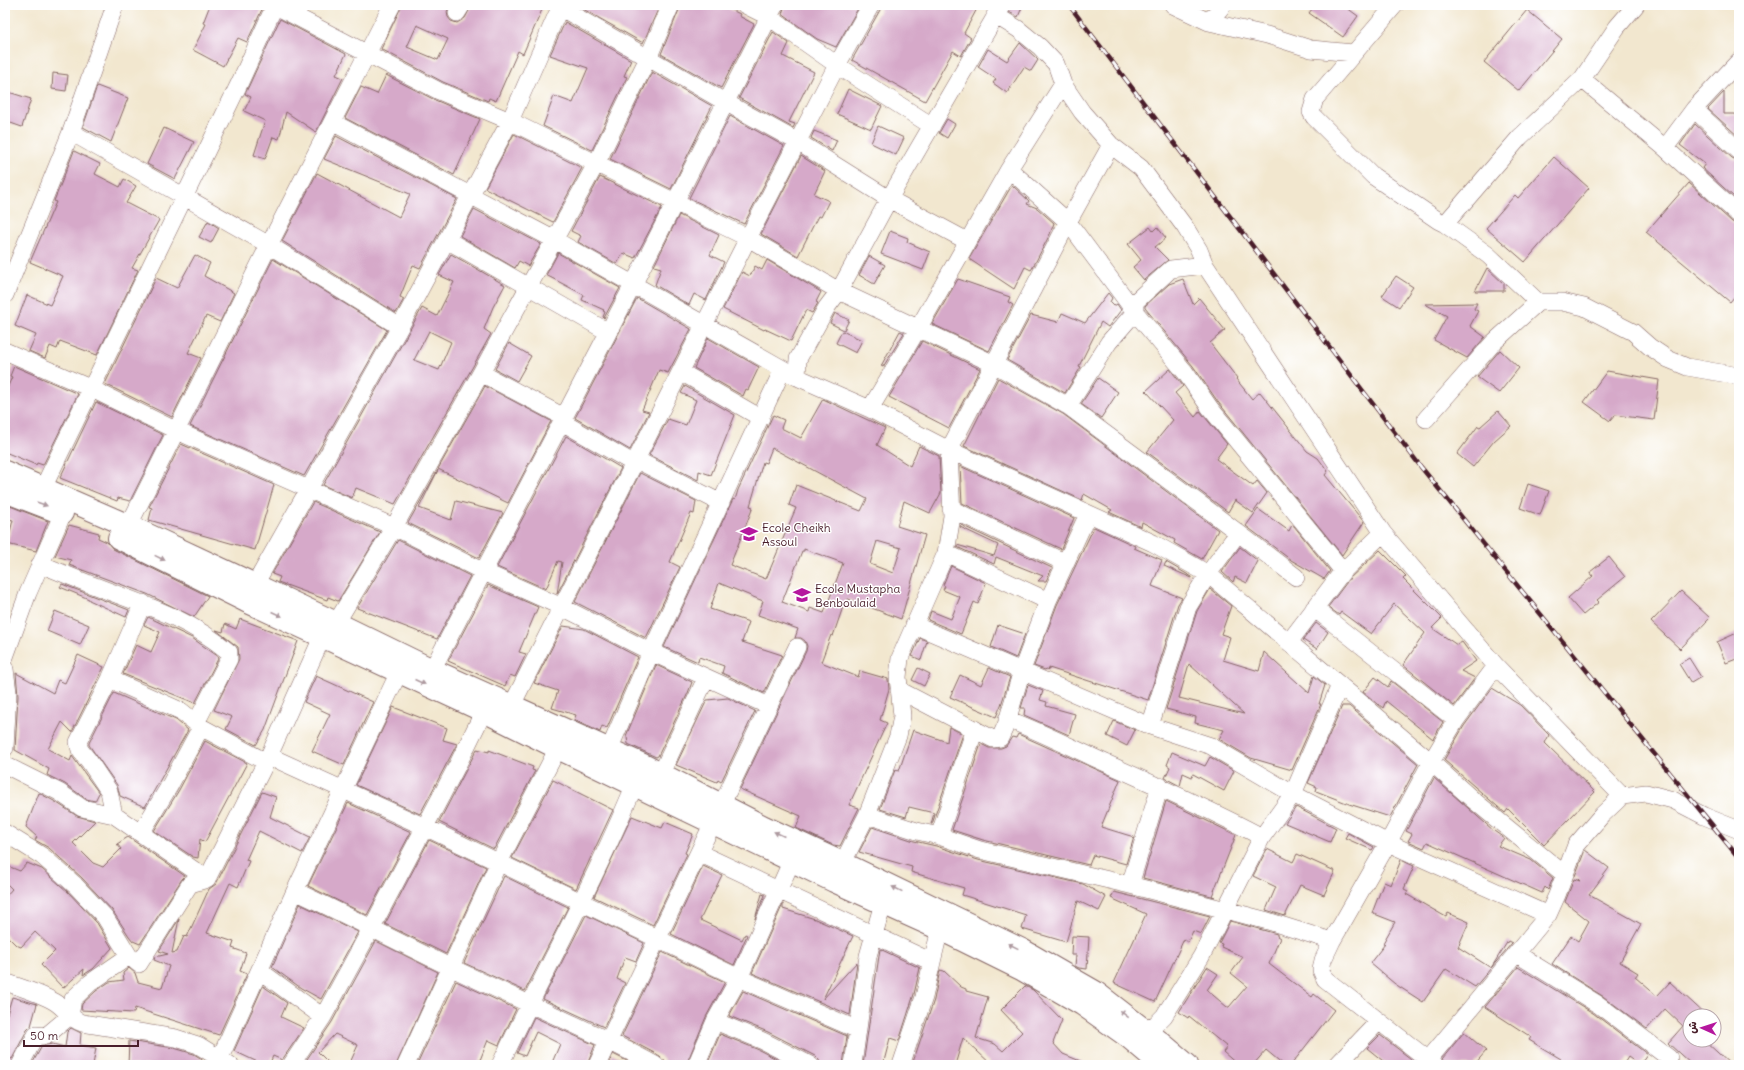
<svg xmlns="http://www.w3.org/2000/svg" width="1744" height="1070" font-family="Delius,'Playpen Sans Arabic',sans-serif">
	<rect width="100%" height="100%" fill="#fff"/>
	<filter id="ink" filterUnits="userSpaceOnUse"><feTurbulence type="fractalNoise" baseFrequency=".025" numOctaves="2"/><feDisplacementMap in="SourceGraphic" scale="8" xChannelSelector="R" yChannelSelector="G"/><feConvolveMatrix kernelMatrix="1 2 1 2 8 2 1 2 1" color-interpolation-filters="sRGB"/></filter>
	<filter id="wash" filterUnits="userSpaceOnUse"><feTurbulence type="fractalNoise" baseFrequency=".012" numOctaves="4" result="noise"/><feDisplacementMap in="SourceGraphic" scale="16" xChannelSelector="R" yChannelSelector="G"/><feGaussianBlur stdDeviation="0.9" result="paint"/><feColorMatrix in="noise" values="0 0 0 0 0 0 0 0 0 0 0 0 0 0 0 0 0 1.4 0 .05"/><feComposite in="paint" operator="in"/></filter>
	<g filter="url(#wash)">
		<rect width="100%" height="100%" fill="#f2e7cf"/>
		<g id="blocks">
			<!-- building -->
			<path fill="#d6a9c9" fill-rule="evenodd" d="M210,5h54l-17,37 -9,-4 -15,28 -30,-16 13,-26 -3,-1z
				M402,5h48l-3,7 1,5 3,4 6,2 8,-5 7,-13h72l-21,49 -5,-3 -22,50 -7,-3 -1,3 -45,-19 -62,-33zM417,25l31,14 -10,21 -31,-13z
				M576,5h84l-17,38z
				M681,5h40l19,9 -1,2 15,8 -33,64 -60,-34z
				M785,5h75l-24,42 -19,-8 -35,-25z
				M881,5h98l-15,28 7,5 -10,18 -8,-5 -28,50 -73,-41 28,-50z
				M1012,5h11l-5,12 -9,-5z
				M1315,5h28l15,11 -15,21 -34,-24z
				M1527,10l35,29 -43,52 -35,-29z
				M280,19l66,35 -10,21 7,3 -27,54 -30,-20 -7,27 -6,-2 -8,22 -11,-4 11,-34 -21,-10 7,-14 -6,-3z
				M565,22l66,38 -7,16 3,1 -35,73 -49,-24 11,-30 19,7 15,-35 -38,-13z
				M773,32l16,11 -6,13 31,16 -25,50 6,2 -2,4 -54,-30z
				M1020,43l18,17 -7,11 -7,-4 -17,26 -14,-10 3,-4 -18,-12 10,-18 19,12z
				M652,72l60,34 -41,83 -61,-30z
				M53,73l15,2 -2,16 -14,-2z
				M386,75l49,25 45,19 -26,56 -109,-57 16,-31 16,7z
				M97,86l31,12 -17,44 -28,-15z
				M848,89l34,17 -11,23 -34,-15z
				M5,91l26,8 -9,28 -17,-6z
				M1724,92v22h11l4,4v19l-31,-28z
				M730,116l54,30 -40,78 -55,-26z
				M947,119l8,5 -8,14 -8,-5z
				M1695,124l37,34 7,3v29l-5,7 -32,-29 3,-4 -25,-19z
				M878,126l26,12 -8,17 -25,-12z
				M164,128l30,14 -19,37 -28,-15z
				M814,131l23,9 -5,11 -21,-13z
				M514,134l68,34 -29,54 -68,-34z
				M336,136l121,63 -37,69 -7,-3 -13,32 4,2 -8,14 -114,-72 35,-68 82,44 11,-23 -86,-35z
				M74,151l26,13 -5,10 25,13 4,-8 12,7 -10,17 33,17 -27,48 6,2 -41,85 -37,-14 -3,8 -7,-3 -5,12 -16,-7 7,-16 -21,-9 12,-31 23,10 13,-29 -33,-14 26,-60 -2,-1z
				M801,156l24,15 -11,23 15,7 -8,16 -3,-1 -20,40 -37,-22z
				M1554,157l35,31 -64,74 -39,-34 29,-33 3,3z
				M600,177l62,30 -27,51 -12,-5 -6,11 -39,-22 3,-6 -10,-5z
				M1689,183l43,39 7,3v66l-9,11 -84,-70z
				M1012,185l17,16 -2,3 10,4 17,15 -4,11 -17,33 -2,3 -6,-3 -11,22 -45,-30z
				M474,209l67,35 -13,22 -9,-5 -4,7 -55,-32z
				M679,215l40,20 -9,20 14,7 -18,38 -12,-6 -5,11 -34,-20 6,-17 -7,-2z
				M208,221l11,7 -8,15 -12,-6z
				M1150,227l3,4 4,-4 9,11 -11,9 13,13 -24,20 -11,-13 8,-7 -13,-16z
				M890,231l18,7 -1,4 23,10 -7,18 -42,-16z
				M558,253l62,35 -16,30 -1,-1 2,-5 -2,-1 1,-1 -22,-10 2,-5 -38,-20z
				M451,254l54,31 -12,22 -9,22 7,5 -19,34 -77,136 -39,-16 -4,10 -29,-13 99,-177 15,8 17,-34 -15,-7zM429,331l22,11 -12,28 -25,-10z
				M195,255l15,8 -6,13 30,17 -14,29 -14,-6 -18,37 13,5 -29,59 -67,-33 51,-106 21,10z
				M869,256l16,9 -11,19 -15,-9z
				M273,259l114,71 -83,146 -114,-50z
				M767,260l54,32 -5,10 2,1 -6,10 -6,-3 -15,31 -26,-12 -1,1 -41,-21 19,-37 8,4 5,-10 7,4z
				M1487,268l17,16v7h-29z
				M1396,276l17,11 -14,20 -17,-11z
				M958,279l52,18 -2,5 5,3 -24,46 -57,-27z
				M1183,279l10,25 6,-6 26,32 -15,13 27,35 -1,1 16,20 8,-7 47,59 11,7 10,13 -3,4 39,47 -22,33 -124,-153 -25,-36 -48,-58v-2l24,-22z
				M1108,293l4,5 -2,4 4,4 3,-2 4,6 -13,17 -7,-5 -22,44 2,1 -16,26 -58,-33 24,-45 27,7 4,-9 23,10z
				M637,298l54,31 -23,44 -9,-3 -17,40 7,2 -19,38 -55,-32z
				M1477,303l-3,6 4,2 -8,15 15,11 -18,21 -33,-18 13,-24 -22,-12z
				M835,313l14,7 -5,10 -14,-7z
				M842,331l20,9 -6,13 -20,-10z
				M900,331l4,2 -21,34 -2,-1z
				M708,338l51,29 -11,23 -2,-1 -3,7 -49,-28z
				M922,341l58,28 -31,59 -60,-31z
				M509,343l22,13 -14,25 -22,-12z
				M1500,350l19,18 -20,25 -22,-16z
				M14,366l64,28 -35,71 -6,-2 -1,2 -31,-13v-59l7,-16 -2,-1z
				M1170,369l13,17 -8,7 20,24 5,-6 27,33 -11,15 37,27 4,-5 10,12 -14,20 -18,-13 -7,12 -81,-60 26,-32 -27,-29z
				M1607,371l52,9 -5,40 -39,-5 -5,6 -26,-19z
				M998,378l65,36 155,116 -16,29 -28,-16 1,-3 -33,-18 -1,5 -32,-15 3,-2 -28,-16 -2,6 -118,-54z
				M1098,378l20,14 -17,26 -20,-14z
				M485,386l66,35 -43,82 -70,-34z
				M685,386l50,29 -24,60 -12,-4 -1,9 -49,-25 19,-36 18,6 10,-25 -15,-7z
				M823,399l62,29 -8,17 33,21 9,-20 20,10 2,37 -11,20 -26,-12 -7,25 28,9 -24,84 -53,-20 -1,3 -2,-1 -12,35 -2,-1 -10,27 37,15 2,-6 28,8 1,10 -9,31 7,3 -38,82 10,3 -19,38 -7,-1 -37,-17 5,-12 -61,-27 66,-138 1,-5 -2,-5 -4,-3h-6l3,-9 -40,-14 5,-14 -44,-18 -9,26 39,13 -7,20 40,13 -18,38 -42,-20 2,-7 -25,-9 -1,5 -34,-15 69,-148 2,1 3,-10 35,-75 11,5 -3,8 20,10zM772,448l95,51 -6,12 -65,-26 -7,20 7,3 -30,71 -36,-14 23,-58 -3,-1 13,-44 3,1zM877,541l24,7 -8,25 -23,-9zM804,549l39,14 -19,50 -14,-5 -1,4 -27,-10 20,-51h2z
				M96,402l67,33 -33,66 -12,-3 -1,3 -57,-23z
				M1498,411l13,15 -17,15 -21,26 -16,-13 21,-28 2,1z
				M566,436l55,32 -64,126 5,-32 -4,-1 -12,28 -49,-22z
				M181,444l93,41 -19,65 -106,-30 3,-12 -3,-1z
				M960,466l114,52 -13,31 -99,-46z
				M438,470l-19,38 32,12 5,-19 47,12 -24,45 -71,-35z
				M640,473l56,28 -2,13 -3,-1 -21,49 10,5 -34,71 -71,-36z
				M1528,484l21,7 -9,24 -20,-7z
				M313,502l67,30 -42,69 -10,-4 -1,3 -49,-18 2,-5 -8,-3z
				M5,504l43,17 -12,30 -29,-7 6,-24 -8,-2z
				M1258,509l31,22 3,-6 2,1 36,45 -6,8 -33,-19 -45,-34z
				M69,525l30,8 -1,5 9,4 6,7 95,47 -14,21 -47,-23 -78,-29 2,-5 -16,-4z
				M961,525l91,43 -6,13h-8l5,-5 -47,-19 -2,7 -37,-17v-2l37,11 4,-11 -38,-18z
				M1094,527l41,19 -1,2 28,12 -10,26 30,12 -4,6 -30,96 -99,-32v2l-3,-1 -1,1 -11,-4 23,-61z
				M398,540l72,36 -33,63 -80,-31z
				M1240,547l18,14 -11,22 -12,-6 -2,5 -11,-10z
				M1380,550l26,26 -3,3 39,39 -10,10 25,17 5,-3 14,19 -15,10 14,7 -21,28 -51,-41 22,-32 -31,-29 -23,30 -30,-22 -2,3 -11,-8 22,-29z
				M1609,557l16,20 -28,23 2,2 -16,13 -15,-17 25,-22 -3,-4z
				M1166,562l26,15v1l-28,-12z
				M951,566l35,17 -8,21 -4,-2 -13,32 -33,-14 3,-9 20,8 9,-22 -17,-7 2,-4 -2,-1z
				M62,584l67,26 -3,7 -37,-17v-1l-29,-12z
				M488,585l50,22 -19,45 7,2 -11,23 -5,-2 -5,11 -57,-25z
				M1210,589l21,17 -10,28 9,3 -7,23 36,11 5,-19 45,41 5,-17 11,9 -6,19h2l-29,66 -41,-12 -32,-19 5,-9 -29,-7 1,-6 -30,-8 31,-98zM1189,664l55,50 -65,-16z
				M1681,591l29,27 -30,31 -29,-27z
				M55,611l34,14 -9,20 -33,-14z
				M148,617l44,21 27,19 -24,46 -72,-29 13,-29 15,7 9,-20 -16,-7z
				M240,619l58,22 -33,89 -9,15 -30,-16 6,-12 -18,-7 25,-51 -1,-12 -22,-17 7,2 2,-8 11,5z
				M1316,623l12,9 -11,17 -14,-9z
				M998,625l27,9 -9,24 -25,-11z
				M563,626l21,3 54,28 -31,71 -5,-2 -2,6 -26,-12 2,-5 -24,-7 6,-17 -24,-8z
				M1739,632v26l-13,5 -9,-21z
				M920,638l7,3 -6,19 -9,-4z
				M78,655l26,12 -32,65 -10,-10 -14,27 22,12 2,-5 27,37 -4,8 -9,-2 -21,-15 -18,-9 2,-6 -34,-19 3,-54 -2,-23 37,20 5,-13 7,3z
				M1689,658l12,19 -10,6 -12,-19z
				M656,665l36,17 -4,11 -30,63 -2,1 -28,-13 -1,-7 -1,-1z
				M918,668l12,6 -6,12 -12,-6z
				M989,668l21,9 -9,28 -5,12 -46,-20 10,-22 21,10z
				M316,676l57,26 -29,63 -32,-14 18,-37 -26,-12z
				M1375,677l13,10 3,-6 52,41 -10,17 -47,-38 -3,7 -20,-16z
				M1028,685l15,6 -3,9 7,2 -1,4 29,8 -6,21 -45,-20 1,-7h-4z
				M1492,688l28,17 29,30 -4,8 50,49 -51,53 -36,-36 -3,4 -61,-53 20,-34z
				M114,693l62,27 12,10 -43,77 -25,-11 -3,-11 -28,-40v-2z
				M728,698l27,13 -34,71 -3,-2 -1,2 -41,-17 31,-65z
				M1342,706h7l69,58 -28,53 -41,-13 -33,-13 1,-4 -9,-4z
				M393,707l54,21 -4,12 14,4 -37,70 -64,-29z
				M1114,721l21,9 -8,16 -20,-10z
				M949,727l14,7 -31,90h-1l3,-11 -25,-6 -3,10 -26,-8 15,-39 4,1 14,-41 34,12z
				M1018,734l102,46 -19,47 33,10 -8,27 -33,-9 -4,10 -106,-25 -31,-10 29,-86 8,4h12l5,-2 6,-9 4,1z
				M205,741l42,22 -42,79 -5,-3 -2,19 -5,-1 -39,-26 25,-41z
				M477,749l12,3v-2l44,17 -1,3 3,1 -41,78 -55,-27z
				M1172,752l33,14 5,-9 24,14 -10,20 -31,-17 -1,3 -9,-4 -3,13 -15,-8 5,-11 -3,-2z
				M1434,778l60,53 10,7 -6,8 33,14 22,18 -5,12 -3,-3 -3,6 -115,-51 -3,6 -16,-7 4,-7 -6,-3z
				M553,780l60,30 -37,79 -64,-31z
				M262,792l14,5 -6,20 40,20 -8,16 -43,-22 -13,29 3,1 -11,26 -8,-4 -23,50 27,9 -2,6 14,5 -6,18 7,3 -28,61 -84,-27 -1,5 -53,-3 1,-6 14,-13 13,-9 15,-2 -1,-7 6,-5 6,5 3,9 24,6 7,-22 -15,-6 1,-3 13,-3 -9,-3 20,-32 -7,34 5,-1 7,-16 3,1 22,-48 7,-5z
				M39,793l15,8 23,15 18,5 -22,22 20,20 10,4 18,-18 -4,-5 11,-7 57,39 -3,3 -42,65 -7,-3 -4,-5 -17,-26 -30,-32 -33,-30 -14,-8 2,-3 -11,-10z
				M1166,801l70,34 -24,61 3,1 -72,-19z
				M348,803l63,29 -44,83 -59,-29z
				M1296,807l40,21 -6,14 -45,-19z
				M632,816l30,12 3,-6 28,12 -8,19 2,1 -34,71 -59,-28z
				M872,827l42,14 22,5 42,14 105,24 23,13 -7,14 -21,-10 -12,41 -44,-13 4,-14 -64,-20 2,-7 -53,-16 1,-5 -53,-15z
				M1348,833l26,14 -2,3 -27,-12z
				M429,840l57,27 -40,87 -61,-30z
				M1267,849l26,13 4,-8 38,17 -11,24 -24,-10 -15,31 -19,-6 10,-23 -23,-11z
				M1585,850l24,18 -20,27 52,29 -21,38 18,11 -3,4 22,19 13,-14 37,34h-17v24h14l27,25h-39l-24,-22 15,-17 -18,-17 -18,20 -43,-32 -52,-33 19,-28 7,5 11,-20 -24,-19 9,-23 6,2 -5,-5z
				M1401,860l13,6 -10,23 4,2 -2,3 40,23 2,-4 21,9 -11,25 33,21 17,-27 4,2 -37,44 -29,-18 -23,33 -28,-18 -25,-21 15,-19 -2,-1 12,-21 -23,-9 12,-31 7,3z
				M27,863l15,6 26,23 29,31 15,25 -19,21 -10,6 1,-6 -21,19 -22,-23 14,-14 -20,-19 -14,15 -5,-2 -11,-11v-37l7,-8 -7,-7v-17l15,6z
				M703,866l19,9 -22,45 42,20 3,-6 2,1 -13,30 -63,-31z
				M504,876l64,31 -43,84 -61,-28z
				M1114,892l96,24 -9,18 -8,-3 -5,11 -4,-3 -29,63 -41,-19 32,-69 -35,-16z
				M762,894l3,1 -10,24z
				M300,904l58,28 -37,67 -20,-11 -29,-21z
				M783,904v5l32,10 38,17 -30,63 34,-37 -7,53 -98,-42z
				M586,915l58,28 -8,18 -11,-4 -8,22 8,4 -21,44 -61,-28z
				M1230,921l47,13v2l3,2 -11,26 43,33 2,-3 20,16 -43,55h-7l-18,-15 -13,15h-15l-15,-13 4,-5 -38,-31 -1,2 -9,-6 28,-45 11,7 -11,16 20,17h2l18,-21 -16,-13 12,-16 -22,-10 1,-3 -3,-1z
				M1072,936l17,1 -2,32 -8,-1 -4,-2 1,-11h-5z
				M376,941l62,31 -42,93h-47l9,-20 -23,-11 -17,18 13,13h-28l29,-43z
				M880,949l40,19 -6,26 -15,47 -9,-3 -7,27h-20z
				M662,952l63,30 -19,35 -20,48h-21l-1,-5 -4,-4 -38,-20z
				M1518,967l75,46 54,41 -8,11 -11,-8 -5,8h-52l-42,-25 2,-3 -46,-30z
				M940,970l4,1 17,16 5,2v2l22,6 -12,41 19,6 8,7 19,-19 -21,-22 24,-24 8,4 29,30 -9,23 10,11 27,11h-98l-29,-27 -8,27h-43l22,-65z
				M456,981l60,28 -17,36 -11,-5 -10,25h-61z
				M263,986l24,17 -6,14 23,11 -22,32 -9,-4 -4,9h-5l-30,-14z
				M743,991l104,45 -4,29h-23l-1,-5 -4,-4 -47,-24 -39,-16z
				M12,997l25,7 -6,22 -4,4 -15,29 -7,-2v-44l2,1z
				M534,1017l61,28 -8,20h-36l9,-21 -24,-12 -11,24 -8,-3z
				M71,1028l10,5 -1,12 16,3 -3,17h-55l-6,-1 10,-18 10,-2 13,3 2,-15z
				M1464,1032l22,19 -12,14h-29l-3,-6z
				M720,1034l39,16 29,15h-81z
				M1380,1035l35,27 -1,3h-26l-21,-17z
				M129,1041l45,7 20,6 8,5 -3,6h-71z
				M613,1054l12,6 9,5h-26z"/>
		</g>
	</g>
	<g filter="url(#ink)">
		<use href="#blocks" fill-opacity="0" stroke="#856564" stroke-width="1"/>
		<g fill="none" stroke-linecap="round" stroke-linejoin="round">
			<!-- minor casing -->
			<g stroke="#856564" stroke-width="18">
				<path id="minor" d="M274,5l165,86 71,30 238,117 91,53 155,73 74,42 143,106 85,65
					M556,5l169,97 73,40 91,57 78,42
					M745,5l24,12 68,48 95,61
					M1173,5l36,17 58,13 44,14 42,4
					M1395,5l-80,94 -4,13 3,5 59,59 66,45 6,3 75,-87 62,-58 35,-52 19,-22
					M457,13l5,-8
					M995,15l23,14 22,18 16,17 7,20 19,28 29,33 30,23 44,59 14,23 6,15 -34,4 -36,33v10l-26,30 -41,64
					M1209,22l14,-17
					M1582,79l83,69 74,67
					M1694,109l45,42
					M332,122l221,117 244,138 73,32 79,41 204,93 55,31 223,188 41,37 92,75
					M71,132l198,113 131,82
					M1665,148l29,-39 45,-48
					M1009,169l59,53 67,90 50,60 25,36 133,163
					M1445,224l43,31 50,47
					M447,240l161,92
					M1205,265l178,268 113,133 126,130
					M5,295l66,-163 44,-127
					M5,351l87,38 85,42 217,96 90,45 78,35 89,45 118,54
					M681,372l80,46
					M481,373l83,44
					M797,377l1,-18 29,-52 12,-16 50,-92 113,-194
					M870,409l49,-82 90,-158 54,-85
					M1426,419l68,-77 44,-40h24l22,5 49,25 17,15 18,12 19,8 52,9
					M562,422l71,41
					M635,459l86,44
					M43,488l197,-406 35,-77
					M951,509l115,54
					M123,537l146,-292 123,-240
					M946,553l102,48
					M40,564c18,7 36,15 55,22 49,19 92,31 134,66v7l-33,64
					M249,595l151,-268 110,-206 51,-116
					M1314,608l142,112
					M914,625l236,101 61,20 82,48 95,49 160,72
					M1289,642l54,-71 40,-38
					M5,657l23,-64 35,-80
					M5,669l3,23 -3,56
					M432,670l201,-385 142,-280
					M110,679l71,32 20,16 65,35
					M899,690l94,49 7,-1 6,-13 16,-55 26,-69 40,-87
					M512,705l236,-467 89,-173 34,-60
					M1007,719c35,13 67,30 101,45 52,23 103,46 154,73
					M1150,726l38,-119 20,-33 30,-41
					M609,750l42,-98 132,-283
					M269,756l156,71 314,151 119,52
					M5,765l54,27 23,16 32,7 93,64
					M661,774l45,-96
					M114,815l-5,-24 -20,-30 -9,-11 -2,-8 32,-63 33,-76
					M867,815l50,16 22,5 41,14 150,35 138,36 64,20
					M5,833l37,23 33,29 30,32 24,39
					M141,833l29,-48 31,-58
					M939,836l36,-107
					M699,853l233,109 -8,35 -23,68
					M837,874l30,-59 31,-79 4,-20 -4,-39 2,-19 46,-105 6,-37 -3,-66 119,-228 43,-77
					M1130,885l30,-99
					M295,891c52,24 103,51 155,76 68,33 138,61 205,98
					M1517,954l82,51 70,53
					M932,962l8,-33
					M260,971l63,46
					M5,982c17,6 35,11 50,20 10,6 15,17 27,21l94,15 22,7 32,20
					M715,1021l48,20 47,24
					M1135,1034l8,-6 12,-3 9,-9 37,-59 61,-120 31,-43 47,-109
					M220,1058l75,-167 104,-219
					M20,1065l16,-30 10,1 24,-20 3,-17 17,-16 39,-27 10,8 51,-80 17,-5 62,-123 54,-121 13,-12 58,-96 87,-154 115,-209 52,-106 23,-53
					M291,1065l32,-48 49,-90 85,-161 27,-55
					M406,1065l92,-201 60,-116
					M500,1065c46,-97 99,-191 139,-291
					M597,1065l200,-418
					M696,1065l19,-44 24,-43 53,-118
					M853,1065l15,-109 15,-53
					M1337,1065l42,-44
					M1424,1065l124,-150 9,-20 19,-50 26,-30 20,-19 24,-3 27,7 31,16 35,14
					M1435,1065l-110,-86 -4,-9 2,-10 9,-19 56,-98 43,-81 25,-42 40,-54"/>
			</g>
			<!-- primary casing -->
			<g stroke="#856564" stroke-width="24">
				<path id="primary" d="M5,472l124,54 207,97 96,47 211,95 121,62 78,36 180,87 73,42 66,51 26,22
					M5,491l57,22
					M119,538l127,63 238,110 74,37 276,133 106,48 83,41 59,34 48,34 32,27"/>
			</g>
			<!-- minor -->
			<use href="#minor" stroke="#fff" stroke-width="17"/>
			<!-- primary -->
			<use href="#primary" stroke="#fff" stroke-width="22"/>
			<!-- rail casing -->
			<g stroke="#4a1f2b" stroke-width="4.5">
				<path id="rail" d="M1069,5l352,462 318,391"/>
			</g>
			<!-- rail -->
			<use href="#rail" stroke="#fff" stroke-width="3" stroke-dasharray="9" stroke-linecap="butt"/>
		</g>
		<!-- one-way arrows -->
		<defs><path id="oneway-solid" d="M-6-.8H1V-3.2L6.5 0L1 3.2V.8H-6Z"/></defs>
		<g fill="#ae9aa0">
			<use href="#oneway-solid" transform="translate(42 504) rotate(20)"/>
			<use href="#oneway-solid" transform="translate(160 558) rotate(26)"/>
			<use href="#oneway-solid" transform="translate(277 614) rotate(24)"/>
			<use href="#oneway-solid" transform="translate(420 682) rotate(24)"/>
			<use href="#oneway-solid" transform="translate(779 834) rotate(-155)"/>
			<use href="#oneway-solid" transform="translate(897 889) rotate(-154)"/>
			<use href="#oneway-solid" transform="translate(1013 946) rotate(-154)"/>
			<use href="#oneway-solid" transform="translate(1124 1014) rotate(-142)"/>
		</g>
	</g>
	<!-- icons -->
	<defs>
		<g id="school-bare" transform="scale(1.38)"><path d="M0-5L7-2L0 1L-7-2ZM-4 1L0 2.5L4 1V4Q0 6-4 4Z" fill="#b5179e" stroke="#fff" stroke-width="2.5" paint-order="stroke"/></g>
	</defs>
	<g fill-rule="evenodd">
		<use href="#school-bare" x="749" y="534"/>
		<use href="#school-bare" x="802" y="595"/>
	</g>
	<g text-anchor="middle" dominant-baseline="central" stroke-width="3" stroke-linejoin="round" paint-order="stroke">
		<!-- poi labels -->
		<g font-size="12" fill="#4a1f2b" stroke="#fff" text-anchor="start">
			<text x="762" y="527">Ecole Cheikh<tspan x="762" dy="14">Assoul</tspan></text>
			<text x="815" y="588">Ecole Mustapha<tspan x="815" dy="14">Benboulaid</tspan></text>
		</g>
	</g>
	<!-- margin -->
	<rect width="1744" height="1070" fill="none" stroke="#fff" stroke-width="20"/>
	<!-- north arrow -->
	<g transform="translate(1702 1028) rotate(273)"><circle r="19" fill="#ffffff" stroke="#b7a5aa"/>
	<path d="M0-3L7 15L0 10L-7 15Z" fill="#b5179e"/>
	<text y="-6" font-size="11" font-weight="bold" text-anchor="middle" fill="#4a1f2b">ش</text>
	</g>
	<!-- scale -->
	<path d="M24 1040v6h114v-6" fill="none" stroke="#4a1f2b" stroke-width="2"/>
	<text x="30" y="1040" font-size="12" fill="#4a1f2b" stroke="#ffffff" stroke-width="3" paint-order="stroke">50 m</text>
</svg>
